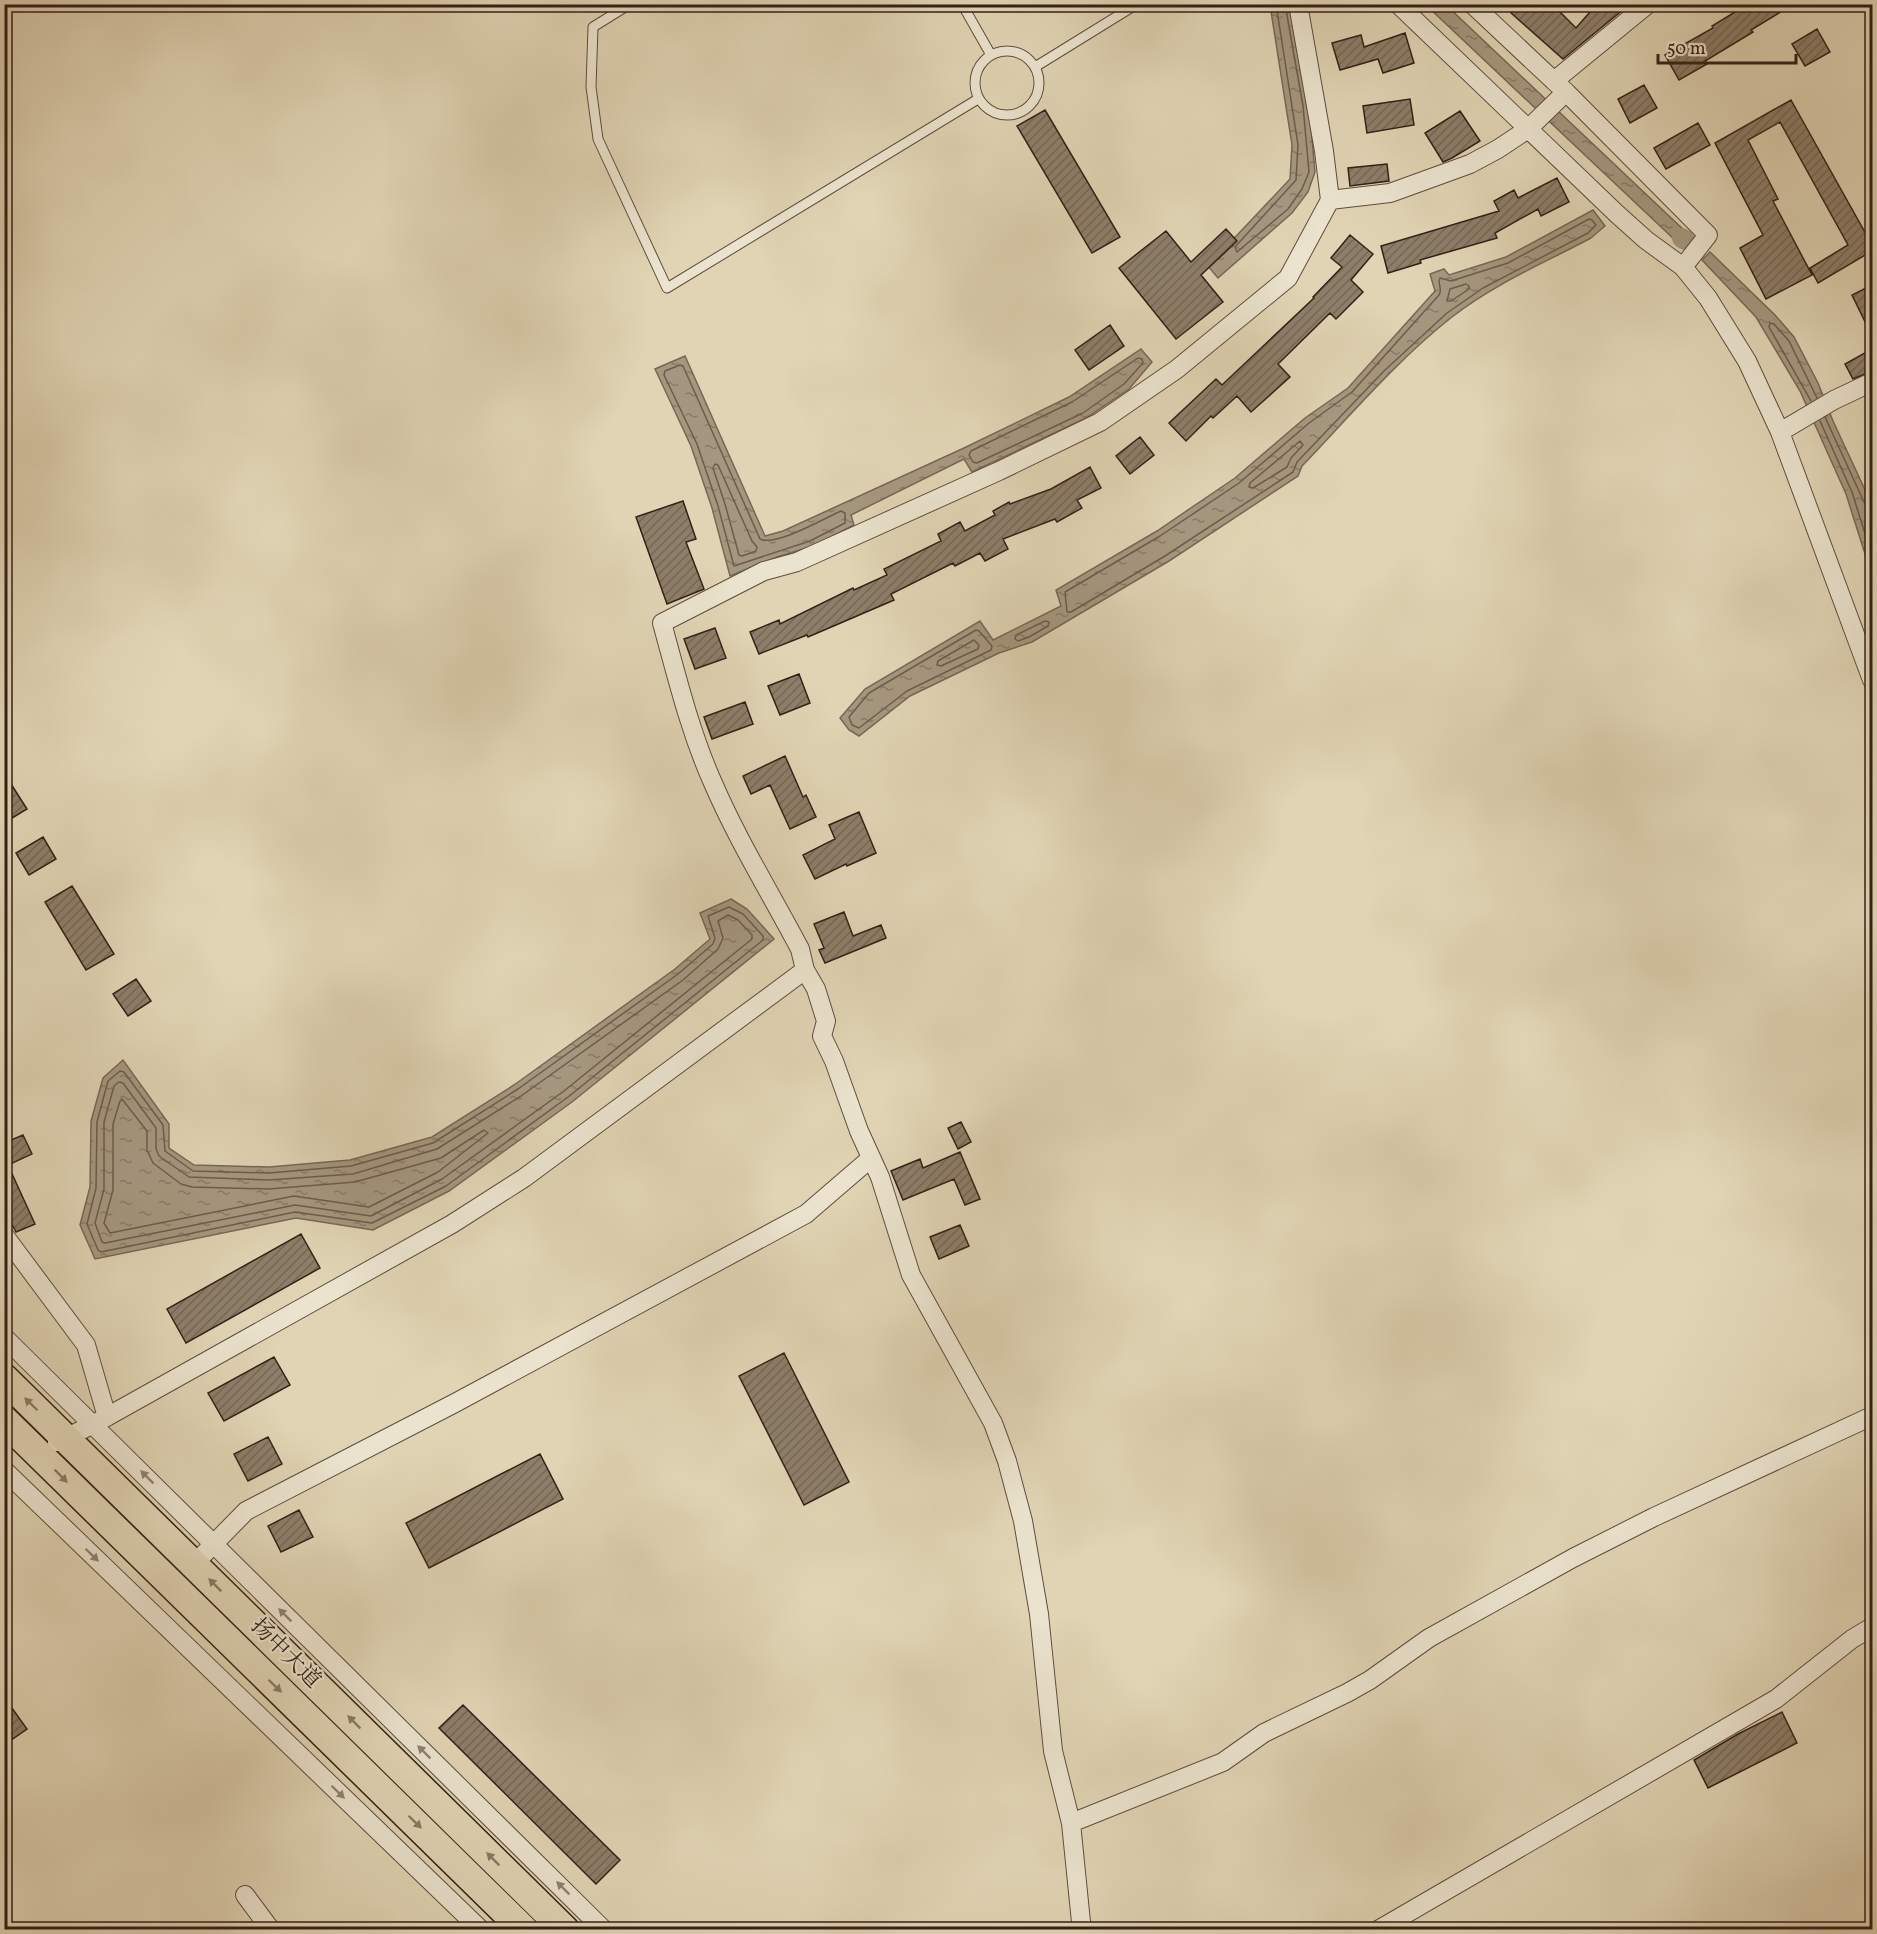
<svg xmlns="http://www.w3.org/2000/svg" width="1877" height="1934" font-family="Vollkorn,'Noto Serif SC',serif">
	<defs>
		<pattern id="water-ripples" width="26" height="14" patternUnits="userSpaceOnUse" patternTransform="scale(1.5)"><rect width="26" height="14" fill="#a5977f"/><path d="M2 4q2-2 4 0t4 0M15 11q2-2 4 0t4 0" fill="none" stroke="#877b67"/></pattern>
		<pattern id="building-hatch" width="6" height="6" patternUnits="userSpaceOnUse" patternTransform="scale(1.5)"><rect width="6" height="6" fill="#8d7e69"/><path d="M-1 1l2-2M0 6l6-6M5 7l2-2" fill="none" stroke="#746755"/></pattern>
	</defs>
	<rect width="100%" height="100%" fill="#e0d4b4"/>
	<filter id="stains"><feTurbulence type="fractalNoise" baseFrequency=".00333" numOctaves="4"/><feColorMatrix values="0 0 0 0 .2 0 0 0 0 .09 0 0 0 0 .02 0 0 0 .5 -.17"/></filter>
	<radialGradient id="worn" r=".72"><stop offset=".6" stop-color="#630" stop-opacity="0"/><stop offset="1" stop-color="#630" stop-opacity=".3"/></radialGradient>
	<!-- water -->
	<path fill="url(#water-ripples)" stroke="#776755" stroke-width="1.5" d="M1270,5h21l18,100 6,67 -7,20 -16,21 -74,65 -10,-12 82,-87 2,-34z
		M1426,5h20l241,228 -9,10z
		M1593,210l12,16 -14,12c-47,25 -97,46 -139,79 -55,43 -103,100 -150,149l-4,10 -129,85 -137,81 -33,11 -89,43 -51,40 -10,-6 -9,-12 25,-29 115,-68 13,19 68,-34 -5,-16 101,-59 78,-53 70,-60 43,-30 87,-97 -5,-17 14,-5 5,6 57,-18z
		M1710,252l65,63 19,22 24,46 15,38 39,84v71l-26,-82 -46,-103 -44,-74 -54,-57z
		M1141,349l11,13 -23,27 -43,29 -114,54 -8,-13 -113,56 3,10 -41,21 -36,11 -47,19 -18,-68 -21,-62 -36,-77 30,-13 80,180 18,-5 181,-83 105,-51z
		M731,899l16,10 27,30 -202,163 -123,89 -76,39 -77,-12 -201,41 -15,-34 10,-38 1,-66 12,-43 20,-18 46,64v24l25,17 75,2 81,-7 82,-23 82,-52 161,-116 35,-30 -10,-26z"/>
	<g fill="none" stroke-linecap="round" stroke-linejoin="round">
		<!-- shore -->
		<path stroke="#6c5c4b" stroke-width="1.5" d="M1276,4l22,141 -2,35 -61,67 2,5 51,-43 14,-20 7,-17 -6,-66 -18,-102
			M1589,219l3,1 4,5 -8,8 -105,55 -36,25 -63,58 -87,91 -4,10 -128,84 -94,56h-4l-2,-20 95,-56 79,-53 70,-60 43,-31 87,-97c4,-6 -2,-11 1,-17l11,3 57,-18z
			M1466,284l3,2v3l-18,12h-4l3,-12z
			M1138,358l4,1 1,4 -19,21 -41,29 -106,50 -4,-1 -4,-7 2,-4 101,-49z
			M680,365l3,1 77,173c15,8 65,-21 81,-28l4,2v10l-35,18 -76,25 -16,-60 -21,-62 -33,-69 1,-4z
			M1811,401l-42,-74 1,-4 4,1 15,17 28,57
			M1825,417l39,85 8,4
			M1820,421l32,71 20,64
			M1300,441l3,4 -12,13 -4,9 -34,21 -4,-1 1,-4z
			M715,464l3,1 34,76 5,6 -1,4 -14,5 -3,-1 -14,-51 -12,-36z
			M1045,621l4,1 -1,4 -19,11 -11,4 -3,-2 1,-4z
			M976,630l3,1 13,15 -1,4 -84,41 -48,37 -7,-3 -3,-8 20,-24z
			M974,640l5,5 -1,4 -37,17 -4,-1 1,-4z
			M729,907l14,7 20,22v4l-195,157 -122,89 -74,37 -77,-11 -194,40 -3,-2 -11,-26 9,-36 1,-66 11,-41 12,-10 4,1 39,53 2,26 28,20 76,2 82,-7 82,-23 85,-54 160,-115 35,-30 2,-6 -7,-22z
			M728,915l10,5 14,15v4l-188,152 -122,88 -71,37 -76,-11 -190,38 -3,-1 -7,-19 9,-34v-67l10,-36 5,-4 4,1 33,45v21l3,7 30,21 80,3 84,-6 84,-25 84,-53 162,-116 35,-31 5,-11 -5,-17z
			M122,1099l25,32v19l6,13 28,21 11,3 77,2 86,-7 86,-24 43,-28 4,3 -50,39 -69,35 -75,-11 -184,37 -6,-10 9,-33v-66l7,-23z"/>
		<!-- canal -->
		<path stroke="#a5977f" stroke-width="20" d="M1682,238l3,2"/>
	</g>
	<!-- building -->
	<path fill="url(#building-hatch)" stroke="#332017" stroke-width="1.5" d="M1519,4h33l24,24 21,-24h33l-67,55 -52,-46z
		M1748,4h46l-43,26 2,2 -48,29 2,3 -28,16 -14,-25 48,-27 -1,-2z
		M1817,29l13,23 -25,14 -13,-22z
		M1405,33l9,30 -31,10 -5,-14 -38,11 -8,-27 29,-8 3,12z
		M1644,85l13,23 -27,15 -12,-24z
		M1410,99l4,26 -47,8 -4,-27z
		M1791,100l81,145v6l-54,32 -8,-15 38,-23 -68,-123 -32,18 30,59 -5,2 39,74 -46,24 -26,-51 23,-13 -48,-92z
		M1045,110l75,127 -28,16 -75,-127z
		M1460,111l20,30 -28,17 -9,4 -18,-29z
		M1698,123l12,22 -44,24 -12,-21z
		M1387,164l2,17 -39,5 -2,-18z
		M1557,178l12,24 -28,14 -3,-7 -43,24 2,5 -77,22 1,3 -33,10 -7,-27 118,-35 -5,-10 20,-11 4,8z
		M1226,229l11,12 -36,34 22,27 -47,37 -57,-71 47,-37 25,31z
		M1350,235l23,19 -22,26 12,12 -27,27 -6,-6 -52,51 12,13 -39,35 -14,-16 -24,22 -2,-2 -25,25 -17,-18 47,-44 6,6 92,-87 -1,-1 29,-30 -11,-9z
		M1872,285v51l-20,-41z
		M1110,325l14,21 -35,24 -14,-20z
		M1872,349v22l-19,8 -8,-15z
		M1140,437l14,18 -24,19 -14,-18z
		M1090,467l11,21 -24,12 5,8 -25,14 -2,-3 -52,20 5,10 -23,12 -5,-8 -25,13 -2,-3 -62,31 3,6 -86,37 -1,-2 -48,19 -9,-22 29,-12 1,4 73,-36 1,2 33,-15 -3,-6 57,-28 -3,-7 22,-12 5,9 30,-16 -2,-4 16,-9 1,2 41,-15z
		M683,501l13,38 -10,3 18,47 -37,15 -31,-87z
		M715,628l11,30 -31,11 -11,-30z
		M799,674l11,29 -30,12 -12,-29z
		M745,702l8,22 -41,15 -8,-22z
		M785,756l18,41 3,-2 10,22 -26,12 -20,-44 -19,9 -8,-18z
		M4,773l23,36 -23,14z
		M859,812l17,41 -29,13 -1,-2 -31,15 -12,-24 32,-16 -6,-14z
		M43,837l13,22 -27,16 -13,-22z
		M72,886l42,68 -28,16 -41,-68z
		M844,912l9,24 28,-11 5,13 -61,25 -6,-13 5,-2 -10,-24z
		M136,979l15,22 -23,15 -15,-22z
		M961,1122l10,20 -13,7 -10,-21z
		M23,1135l9,19 -24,11 27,59 -19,8 -12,-23v-66z
		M960,1152l20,47 -15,6 -11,-26 -51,21 -12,-29 29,-12 3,9z
		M960,1225l9,21 -30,13 -9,-22z
		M301,1234l19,34 -134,75 -19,-34z
		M784,1353l65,129 -45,23 -65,-129z
		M274,1357l16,28 -66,36 -16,-28z
		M268,1437l14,27 -34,17 -14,-27z
		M540,1454l23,45 -134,69 -23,-45z
		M299,1510l14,27 -32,15 -13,-26z
		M4,1697l23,32 -23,16z
		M463,1705l157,155 -24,24 -157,-156z
		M1782,1712l15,31 -89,45 -14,-28 44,-26z"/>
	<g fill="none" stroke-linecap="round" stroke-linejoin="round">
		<!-- service casing -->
		<g stroke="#5e4d3e" stroke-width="11">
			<path id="service" d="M630,4l-37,23 -2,60 7,52 69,149 311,-189
				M962,4l29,51
				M975 83a32 32 0 1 1 64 0a32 32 0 1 1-64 0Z
				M1035,67l102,-63"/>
		</g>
		<!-- minor casing -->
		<g stroke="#5e4d3e" stroke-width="20">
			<path id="minor" d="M1298,4l26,147 6,49 60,-7 80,-29 28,-15 30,-20 38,-37 142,143 -25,32
				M1398,4l219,210 29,26 37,27 25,31 39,63 33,71 92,248
				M1472,4l82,77
				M1566,92l-12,-11 94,-77
				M1780,432l54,-32 38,-18
				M805,970l11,19 10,32 -4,15 12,25 25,70 21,46 31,98 82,148 14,38 16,60 16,93 14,137 18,72
				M4,1235l82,110 21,72
				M4,1337l600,593
				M57,1442l37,-18 358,-200 72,-46 281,-208 -5,-21c-29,-55 -62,-108 -87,-166 -23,-51 -36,-106 -51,-160l102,-52 33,-9 202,-91 101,-49 77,-53 111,-91 42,-78
				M4,1470l477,460
				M194,1564l52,-53 209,-108 351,-189 65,-56
				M245,1895l26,35
				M1084,1930l-3,-8 -10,-99 152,-61 41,-29 83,-40 23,-13 59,-42 144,-80 81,-41 218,-101
				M1378,1930l398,-231 76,-60 20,-12"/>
		</g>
		<!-- primary casing -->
		<g stroke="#332017" stroke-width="31">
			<path id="primary" d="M4,1378l561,552
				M4,1420l520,510"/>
		</g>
		<!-- service -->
		<use href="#service" stroke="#ebe3ce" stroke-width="9"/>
		<!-- minor -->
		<use href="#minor" stroke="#ebe3ce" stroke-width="18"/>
		<!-- primary -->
		<use href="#primary" stroke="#e0d4b4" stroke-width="28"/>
	</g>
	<!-- one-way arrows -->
	<defs><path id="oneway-solid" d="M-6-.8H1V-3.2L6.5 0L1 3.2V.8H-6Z" transform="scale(1.5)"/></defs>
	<g fill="#8a7a66">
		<use href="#oneway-solid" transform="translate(31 1404) rotate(-136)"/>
		<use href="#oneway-solid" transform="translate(61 1476) rotate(45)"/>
		<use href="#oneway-solid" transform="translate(215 1585) rotate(-135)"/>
		<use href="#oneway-solid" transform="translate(275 1686) rotate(44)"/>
		<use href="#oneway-solid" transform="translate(354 1722) rotate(-135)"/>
		<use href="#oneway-solid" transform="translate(415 1822) rotate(44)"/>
		<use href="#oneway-solid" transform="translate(493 1859) rotate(-135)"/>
	</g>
	<g fill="#8f8272">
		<use href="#oneway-solid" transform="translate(147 1477) rotate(-135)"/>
		<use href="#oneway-solid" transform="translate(92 1555) rotate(44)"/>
		<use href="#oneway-solid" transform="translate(285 1615) rotate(-135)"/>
		<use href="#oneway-solid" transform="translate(424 1752) rotate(-135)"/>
		<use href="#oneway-solid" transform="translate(338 1792) rotate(44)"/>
		<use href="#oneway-solid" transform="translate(563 1888) rotate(-135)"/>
	</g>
	<g text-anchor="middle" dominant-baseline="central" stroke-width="4.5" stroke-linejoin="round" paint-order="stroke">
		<!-- street labels -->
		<g font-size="22" fill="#332017" stroke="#ebe3ce">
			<text transform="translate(285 1654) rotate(45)">扬中大道</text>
		</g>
	</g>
	<!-- margin -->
	<rect width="1877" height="1934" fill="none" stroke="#e0d4b4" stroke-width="24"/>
	<rect x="6" y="6" width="1865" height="1922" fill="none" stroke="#332017" stroke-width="3"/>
	<rect x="12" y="12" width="1853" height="1910" fill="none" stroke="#332017" stroke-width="1.5"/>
	<!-- scale -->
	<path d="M1658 54v9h138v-9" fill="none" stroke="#332017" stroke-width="3"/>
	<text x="1667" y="54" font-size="18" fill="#332017" stroke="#ebe3ce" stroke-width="4.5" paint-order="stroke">50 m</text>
	<rect width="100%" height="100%" filter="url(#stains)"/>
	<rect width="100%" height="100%" fill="url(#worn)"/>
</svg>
